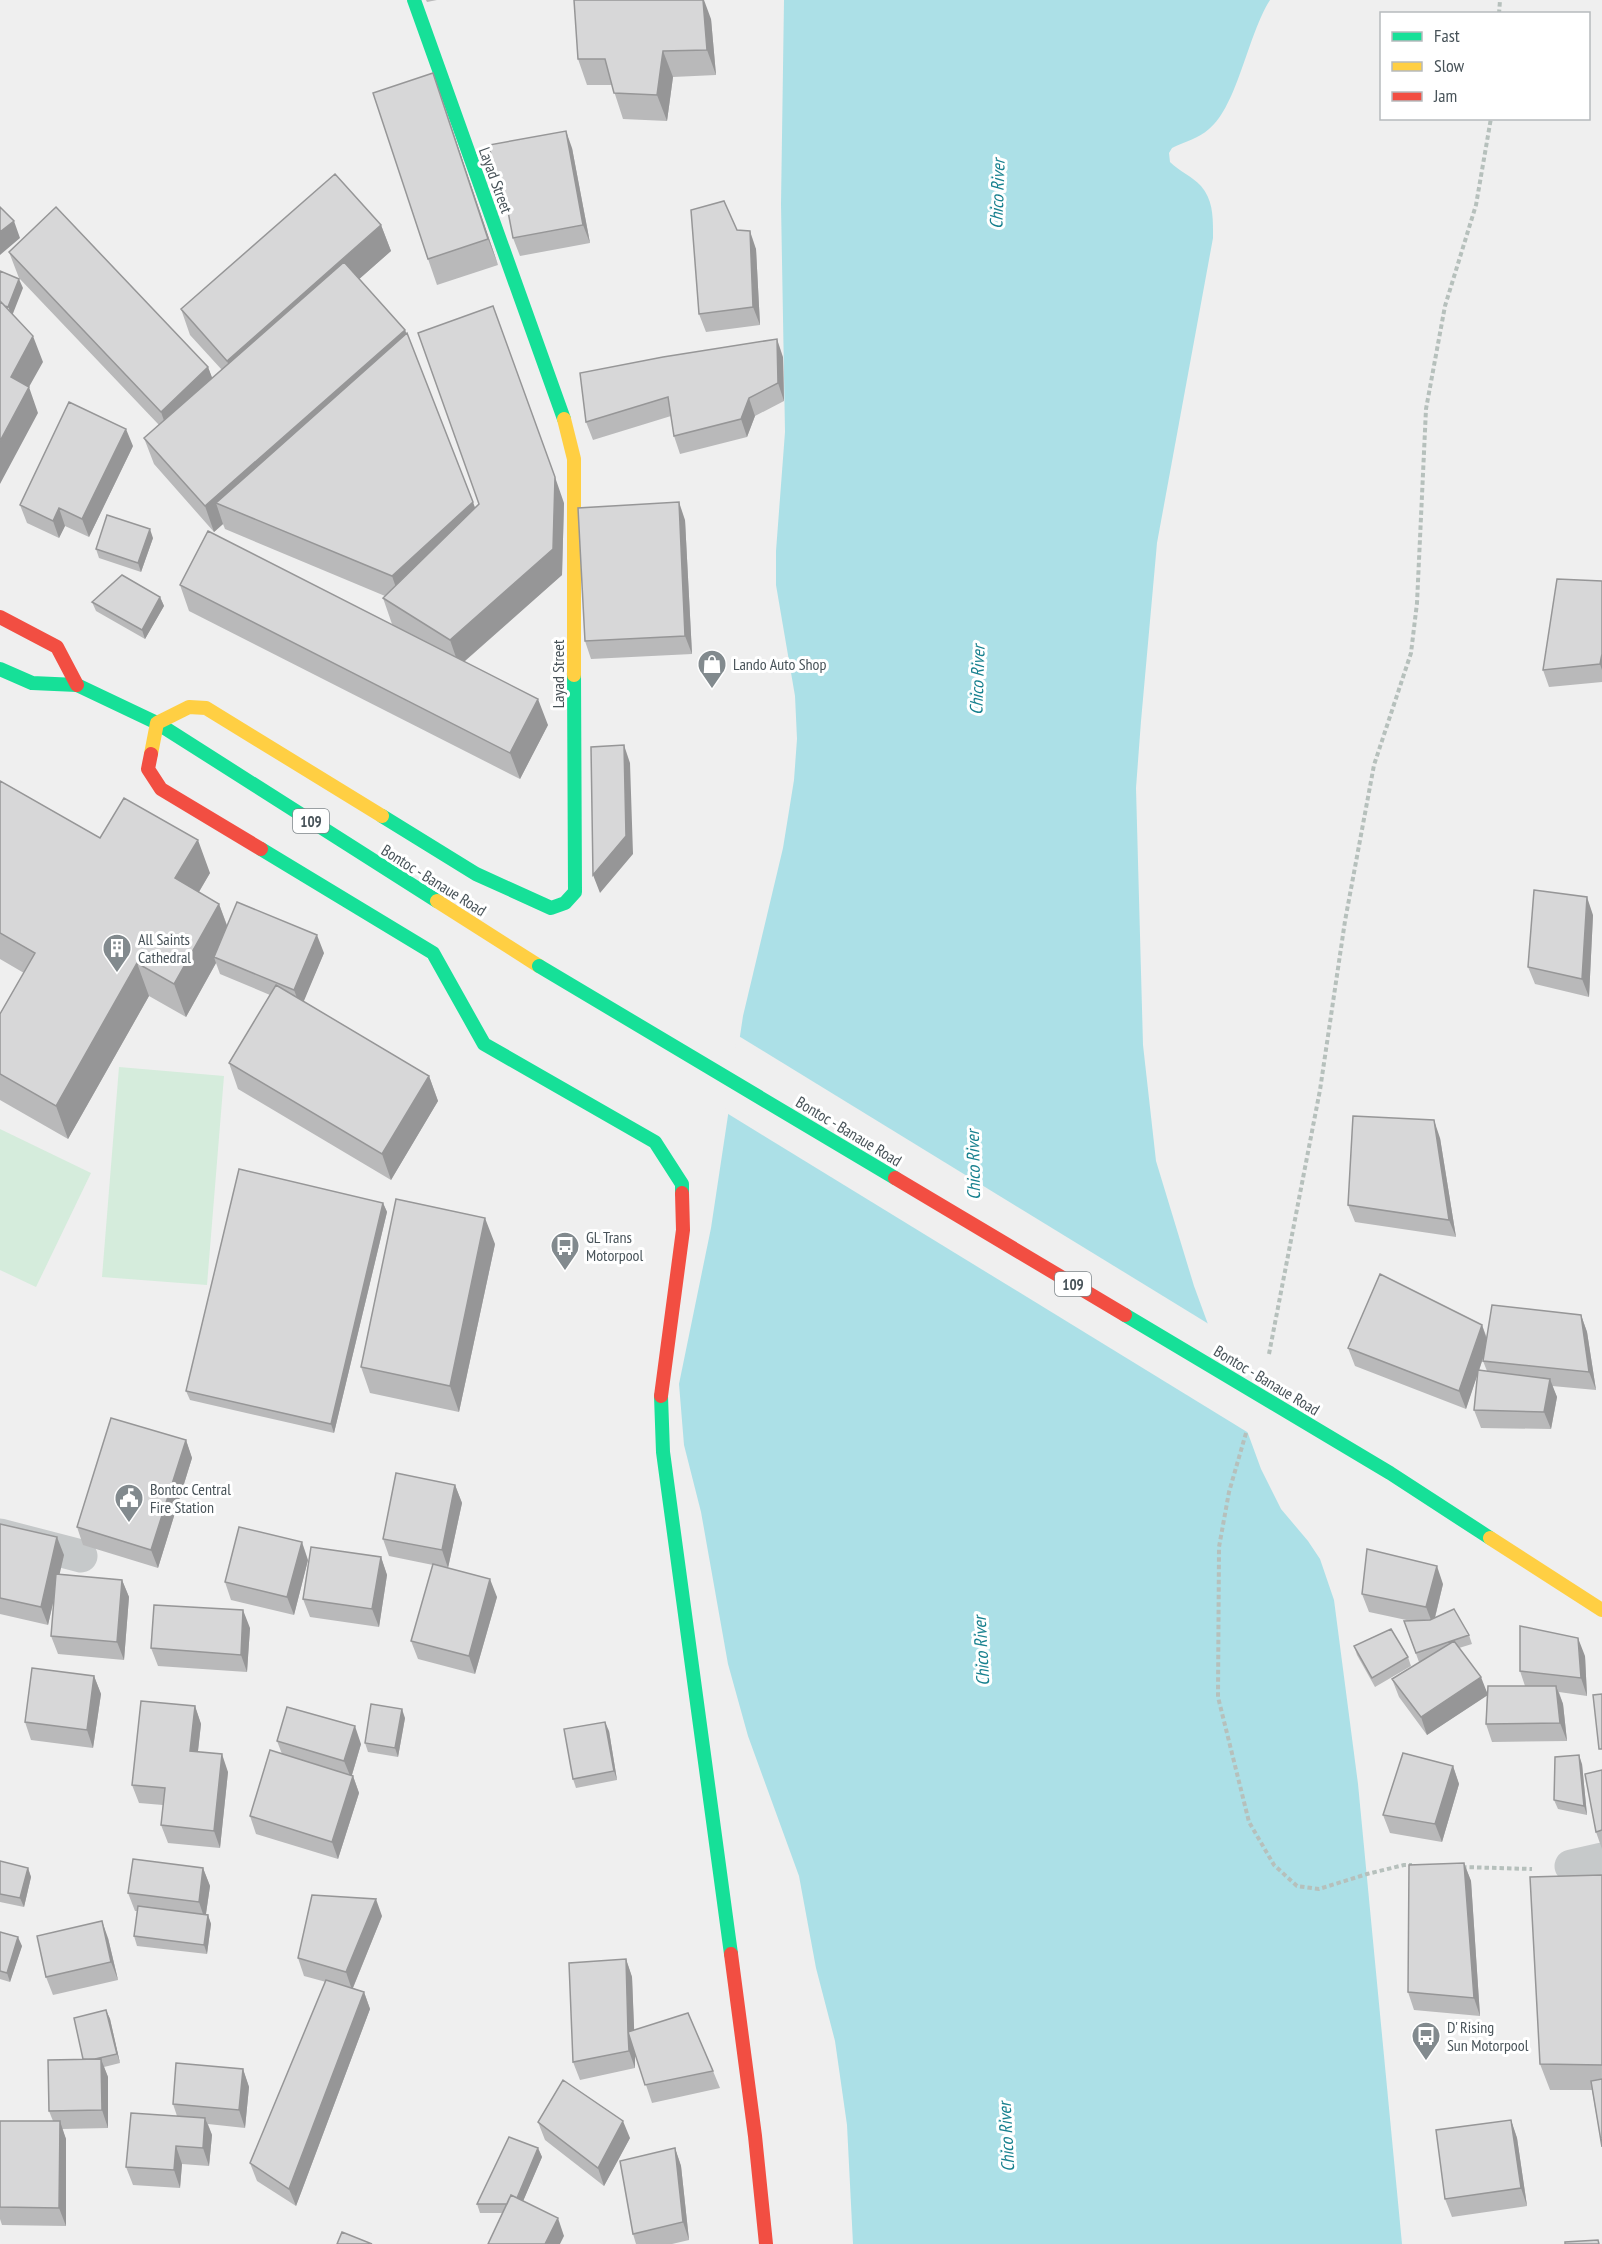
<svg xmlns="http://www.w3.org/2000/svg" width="1602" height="2244" font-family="'PT Sans Narrow',sans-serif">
	<rect width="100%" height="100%" fill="#efefef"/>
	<!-- green -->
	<path fill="#d5ecdc" d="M119,1067l105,9 -17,209 -105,-8z
		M0,1129l91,44 -55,114 -36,-17z"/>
	<!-- water -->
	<path fill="#ace0e7" d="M784,0h486c-22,34 -33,107 -61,129 -10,9 -25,13 -37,19l-3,5 1,9c9,9 23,15 31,24 13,15 12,34 12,52l-56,305 -16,178 -5,67 7,257 13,116 38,125 67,183 20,40 27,32 12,18 14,41 24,184 44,460h-549l-6,-119 -12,-84 -19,-73 -17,-92 -51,-140 -20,-72 -27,-152 -17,-67 -5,-61 32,-156 32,-212 40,-168 11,-68 3,-41 -2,-43 -19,-111v-34l9,-119 -4,-228z"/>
	<!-- pier -->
	<path fill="#efefef" d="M737,1035l475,291 40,109 -527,-323z"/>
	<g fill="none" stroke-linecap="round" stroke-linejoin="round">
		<!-- path -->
		<path stroke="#b6c0bc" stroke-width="4" stroke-dasharray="4.5 3" stroke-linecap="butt" d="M1499,14l1,-14
			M1269,1354l51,-264 25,-169 29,-156 37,-112 6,-50 9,-194 19,-103 31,-101 15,-87
			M1246,1433l-17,59 -10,55 -1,150 31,125 25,43 23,21 22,3 48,-15 37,-9h8
			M1462,1867l70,2"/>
		<!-- street -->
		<path stroke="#c6c9ca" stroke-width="33" d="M0,1535l81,21
			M1571,1866l31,-7"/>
		<!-- fast -->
		<path stroke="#16e098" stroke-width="14" d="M414,0l150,419
			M0,669l32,14 45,2 80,38 280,178
			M382,816l94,58 75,34 14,-5 10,-11 -1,-217
			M261,849l172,104 51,91 171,98 27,42v9
			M661,1396l2,56 68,502"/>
		<!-- slow -->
		<path stroke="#ffcf43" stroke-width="14" d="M564,419l10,40v216
			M151,754l6,-31 32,-16 17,1 176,108
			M437,901l102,65"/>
		<!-- jam -->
		<path stroke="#f24e42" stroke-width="14" d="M0,617l57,30 20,38
			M151,754l-3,15 13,20 100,60
			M661,1396l22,-166 -1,-37
			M731,1954l24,182 11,108"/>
		<!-- fast-bridge -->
		<path stroke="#16e098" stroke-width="14" d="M539,966l356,212
			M1125,1315l265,158 100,65"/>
		<!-- slow-bridge -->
		<path stroke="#ffcf43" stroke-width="14" d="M1490,1538l112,72"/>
		<!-- jam-bridge -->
		<path stroke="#f24e42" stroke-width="14" d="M895,1178l230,137"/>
	</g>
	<!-- wall -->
	<path fill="#b9b9ba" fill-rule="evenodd" d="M426,0h11l-10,2z
		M711,19l5,56 -43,2 -6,44 -44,-2 -11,-34h-25l-9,-26z
		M433,73l65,192 -61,20 -9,-26z
		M572,148l18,95 -70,13 -7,-18 -6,-35 -4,1 -6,-18z
		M381,225l10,26 -32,28 46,51 70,178 89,-5 -2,72 -98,87 84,63 -28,54 -331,-168 -9,-26 222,45 -10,-6 -9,-26 2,-2 -160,-67 -2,-5 -9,8 -60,-68 -10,-26 15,-13 -140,-147 -10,-26 199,115 4,11 10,-8 -32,-35 -9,-26z
		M737,230l19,19 4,76 -54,7 -7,-18z
		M783,357l1,44 -29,15 -8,21 -67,17 -6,-18 -3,-20 -78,24 -7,-18z
		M133,446l-44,91 -24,-11 -6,12 -32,-15 -7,-18z
		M685,520l7,134 -101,5 -6,-18z
		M153,538l-12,34 -42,-14 -3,-9z
		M1602,581v101l-53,5 -6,-17z
		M160,597l4,9 -19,33 -49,-28 -4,-9z
		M0,781l100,57 110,35 -11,19 20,12 8,21 97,28 -21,48 126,75 9,25 -47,79 -153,-91 -9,-26 41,-68 -50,-21 -4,-11 -30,54 -37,-21 -81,143 -68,-39v-86l24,-41 -24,-14z
		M1593,915l-4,82 -54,-13 -7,-17z
		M1440,1138l16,99 -101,-15 -7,-17z
		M383,1203l4,9 -53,221 -144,-33 -4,-9z
		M495,1244l-36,168 -89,-19 -9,-26z
		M1581,1315l6,17 9,58 -44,-4 5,11 -6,32 -70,-1 -7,-18 4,-37 -12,36 -111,-43 -7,-18 134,-23 5,13zM1483,1358v3l4,10h-8z
		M186,1440l6,18 -34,110 -75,-23 -6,-18z
		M455,1485l7,18 -14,65 49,29 -22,77 -57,-15 -7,-18 22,-76 -44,-9 -6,-17z
		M0,1524l64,31 -5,19 63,6 7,17 -5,63 -66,-6 -7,-18 4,-42 -7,31 -48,-11z
		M381,1557l6,18 -8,52 -69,-10 -7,-18z
		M308,1560l-14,55 -63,-15 -6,-18z
		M1443,1584l-8,34 34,17 3,9 -13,4 29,46 37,-8 -5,-15 65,-15 2,40 -28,-4 4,12 4,37 -75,1 -6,-18 1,-29 -60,40 -28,-38 -7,-18 31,-18 -4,1 -15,-41h7l-42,-9 -7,-18z
		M250,1628l-3,44 -89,-6 -7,-18z
		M1354,1646l54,11 3,9 -36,21 -18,-32z
		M94,1676l7,18 -8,54 -62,-8 -6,-18z
		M195,1706l6,18 -3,27 30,21 -8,76 -52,-5 -7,-18 2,-20 -24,-2 -7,-18z
		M405,1718l-7,39 -30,-5 -3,-9z
		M609,1731l8,49 -41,8 -3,-9z
		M277,1741l84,3 -9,31 1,1 6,17 -21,66 -82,-25 -6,-18 32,-62z
		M1582,1764l5,51 -29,-6 -4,-9z
		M1453,1766l6,18 -17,58 -52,-9 -7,-18z
		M1602,1770v79l-6,-17z
		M0,1861l28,7 3,9 -7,30 -24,-5z
		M1464,1863l7,18 9,135 -66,-6 -6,-18z
		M203,1868l7,18 -4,28 2,1 3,9 -4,30 -70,-8 -3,-10 3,-25h-2l-7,-18z
		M1602,1875v272l-10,-57h-42l-10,-26z
		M382,1916l-29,72 11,4 6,17 -74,197 -39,-25 -7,-18 76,-181 -22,-6 -6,-18z
		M0,1932l22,14 -12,36 -10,-3z
		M108,1938l10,42 -65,15 -7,-18z
		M626,1959l6,18 2,53 79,41 7,17 -68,15 -17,-51v16l-55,12 -7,-18z
		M106,2010l4,9 10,44 -16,4 4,10v51l-46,1 4,10v87l-64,-1 -2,-6v-98h53l-4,-10 34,-52z
		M243,2069l6,18 -4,41 -37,-4 4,11 -3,31 -27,-2 -2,24 -47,-3 -7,-18 51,-51 -4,-12z
		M1511,2120l6,18 10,68 -75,11 -7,-18z
		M538,2122l92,16 -26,48 -59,-46z
		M538,2148l4,9 -19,44 41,35 -61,-23h-23l-3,-9z
		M675,2148l6,18 8,74 -17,4h-36l-3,-10z"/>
	<!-- shaded-wall -->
	<path fill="#969697" d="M703,0h1l7,19 5,56 -9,-25z
		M663,51l10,26 -6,44 -10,-26z
		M433,73l9,26 56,166 -10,-26z
		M566,131l6,17 18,95 -7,-18z
		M14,221l6,17 -20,17v-23z
		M381,225l10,26 -154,136 -10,-26z
		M750,231l6,18 4,76 -7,-18z
		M19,279l4,9 -11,28 -4,-9z
		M405,330l9,25 -198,148 7,21 -9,8 -9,-26z
		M33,336l10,26 -23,41 -9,-26z
		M777,339l6,18 1,44 -6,-18z
		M208,367l10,26 -48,45 -9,-26z
		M29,387l9,26 -38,71v-43z
		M749,398l6,18 -8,21 -6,-18z
		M126,429l7,17 -44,91 -7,-18z
		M555,477l9,26 -2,72 -103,91 -9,-26z
		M473,502l9,26 -81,74 -9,-26z
		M679,502l6,18 7,134 -7,-18z
		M59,508l6,18 -6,12 -6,-17z
		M150,529l3,9 -12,34 -3,-9z
		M160,597l4,9 -19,33 -3,-9z
		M1602,654v16l-2,-6z
		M538,699l10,26 -28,54 -10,-26z
		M624,745l6,18 3,91 -33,39 -7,-18z
		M198,840l12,33 -23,39 -12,-34z
		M1587,897l6,18 -4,82 -7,-18z
		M219,904l12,33 -17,20 2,6 -30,54 -12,-33z
		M317,935l7,18 -23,55 -7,-18z
		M137,963l12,33 -81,143 -12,-33z
		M429,1076l9,25 -47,79 -9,-26z
		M1434,1120l6,18 16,99 -7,-17z
		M383,1203l4,9 -53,221 -3,-9z
		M485,1218l10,26 -36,168 -9,-26z
		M1581,1315l6,17 9,58 -7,-18z
		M1482,1325l6,18 -22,66 -7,-18z
		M1550,1379l7,18 -6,32 -7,-17z
		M186,1440l6,18 -34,110 -7,-18z
		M455,1485l7,18 -14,65 -6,-18z
		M57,1537l7,18 -16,70 -7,-18z
		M302,1542l6,18 -14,55 -7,-18z
		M381,1557l6,18 -8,52 -7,-18z
		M1437,1566l6,18 -10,41 -7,-18z
		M490,1579l7,18 -22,77 -6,-18z
		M122,1580l7,17 -5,63 -7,-18z
		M243,1610l7,18 -3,44 -6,-17z
		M1578,1638l7,18 2,40 -6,-18z
		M94,1676l7,18 -8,54 -6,-18z
		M1481,1677l7,18 -61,40 -6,-18z
		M1556,1686l7,18 4,37 -7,-18z
		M195,1706l6,18 -5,44 -6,-17z
		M402,1709l3,9 -7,39 -3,-9z
		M605,1722l4,9 8,49 -3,-9z
		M355,1726l6,18 -10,34 -7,-17z
		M222,1754l6,18 -8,76 -6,-17z
		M1579,1755l3,9 5,51 -3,-9z
		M1453,1766l6,18 -17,58 -7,-18z
		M353,1776l6,17 -21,66 -6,-17z
		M1464,1863l7,18 9,135 -6,-18z
		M28,1868l3,9 -7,30 -4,-9z
		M203,1868l7,18 -5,34 -6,-18z
		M376,1899l6,17 -30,74 -6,-18z
		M208,1915l3,9 -4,30 -3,-9z
		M102,1921l6,17 10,42 -7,-18z
		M18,1937l4,9 -12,36 -3,-9z
		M626,1959l6,18 3,73 -7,-18z
		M364,1992l6,17 -74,197 -7,-17z
		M106,2010l4,9 10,44 -3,-9z
		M628,2032l7,18v18l-6,-17z
		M101,2059l7,18v51l-6,-18z
		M243,2069l6,18 -4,41 -6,-18z
		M205,2118l7,17 -3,31 -6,-18z
		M1511,2120l6,18 10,68 -6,-18z
		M60,2121l6,18v87l-7,-18z
		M623,2121l7,17 -26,48 -6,-18z
		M176,2146l6,18 -2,24 -6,-18z
		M538,2148l4,9 -24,56 -3,-9z
		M675,2148l6,18 8,74 -6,-18z
		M558,2218l6,18 -4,8h-15z"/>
	<!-- building -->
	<path fill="#d7d7d8" stroke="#969697" stroke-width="1.5" d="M574,0h129l4,50 -44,1 -6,44 -43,-2 -9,-34h-27z
		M433,73l55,166 -60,20 -55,-166z
		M566,131l17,94 -70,13 -10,-53 -6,1 -8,-41z
		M335,174l46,51 -154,136 -46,-52z
		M724,201l13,29 13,1 3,76 -54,7 -8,-104z
		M0,207l14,14 -14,11z
		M56,207l152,160 -47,45 -152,-160z
		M344,262l61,68 -200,176 -61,-68z
		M0,271l19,8 -11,28 -3,-1 -4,-4 -1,2z
		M1,302l32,34 -22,41 18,10 -29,54v-137z
		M493,306l62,171 -2,72 -103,91 -67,-42 96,-94 -61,-171z
		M407,333l66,169 -81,74 -176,-73z
		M777,339l1,44 -29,15 -8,21 -67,17 -6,-39 -82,25 -6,-49 83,-16z
		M69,402l57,27 -44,90 -23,-11 -6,13 -33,-16z
		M679,502l6,134 -100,5 -7,-133z
		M107,515l43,14 -12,34 -42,-14z
		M208,531l330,168 -28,54 -330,-168z
		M122,575l38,22 -18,33 -50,-28z
		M1557,579l45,2v73l-2,10 -57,6z
		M624,745l2,91 -33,39 -2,-128z
		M0,781l100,57 24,-40 74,42 -23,38 44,26 -45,80 -37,-21 -81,143 -56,-32v-60l35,-61 -35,-20z
		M1534,890l53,7 -5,82 -54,-12z
		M237,902l80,33 -23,55 -80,-33z
		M276,985l153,91 -47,78 -153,-91z
		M1353,1116l81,4 15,100 -101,-15z
		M239,1169l144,34 -52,221 -145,-33z
		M396,1199l89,19 -35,168 -89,-19z
		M1380,1274l102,51 -23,66 -111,-43z
		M1492,1305l89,10 8,57 -106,-11z
		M1478,1370l72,9 -6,33 -70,-2z
		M111,1418l75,22 -35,110 -74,-23z
		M396,1473l59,12 -13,65 -59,-11z
		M0,1524l57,13 -16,70 -41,-9z
		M239,1527l63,15 -15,55 -62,-15z
		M311,1547l70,10 -9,52 -69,-10z
		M1367,1549l70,17 -11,41 -64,-13z
		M433,1564l57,15 -21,77 -58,-15z
		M56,1574l66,6 -5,62 -66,-6z
		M154,1605l89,5 -2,45 -90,-7z
		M1454,1609l15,26 -53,18 -12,-32 26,-1z
		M1520,1626l58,12 3,40 -61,-7z
		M1391,1629l17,28 -36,21 -18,-32z
		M1454,1641l27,36 -60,40 -29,-38z
		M32,1668l62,8 -7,54 -62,-8z
		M1488,1686h68l4,37 -74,1z
		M1602,1694v55h-3l-6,-54z
		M141,1701l54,5 -5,45 32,3 -8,77 -53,-6 4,-37 -33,-3z
		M371,1704l31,5 -7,39 -30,-5z
		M287,1707l68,19 -11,35 -67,-20z
		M605,1722l9,49 -41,8 -9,-50z
		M270,1750l83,26 -21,66 -82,-26z
		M1403,1753l50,13 -18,58 -52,-9z
		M1579,1755l5,51 -30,-6 1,-43z
		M1602,1770v60l-6,2 -11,-58z
		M133,1859l70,9 -4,34 -71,-9z
		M0,1861l28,7 -8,30 -20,-4z
		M1464,1863l10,135 -66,-6 1,-127z
		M1602,1875v190l-62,-1 -10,-187z
		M312,1895l64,4 -30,73 -48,-14z
		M138,1906l70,9 -4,30 -70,-9z
		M102,1921l9,41 -65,15 -9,-41z
		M0,1932l18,5 -11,36 -7,-2z
		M626,1959l2,73 60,-19 25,58 -68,14 -17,-53 1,19 -56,11 -4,-99z
		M326,1980l38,12 -75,197 -39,-26z
		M106,2010l11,44 -22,5h-12l-9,-41z
		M101,2059l1,51 -53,1 -1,-51z
		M176,2063l67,6 -4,41 -66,-6z
		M1602,2079v68l-11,-66z
		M563,2080l60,41 -25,47 -60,-46z
		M131,2113l74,5 -2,30 -27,-2 -2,24 -48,-3z
		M1511,2120l10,68 -76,11 -9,-69z
		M0,2121h60l-1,87 -59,-1z
		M509,2137l29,11 -21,50 -6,-3 -4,9h-30z
		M675,2148l8,74 -50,12 -13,-73z
		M511,2195l47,23 -13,26h-57z
		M342,2232l30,12h-35z
		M1598,2240l1,4h-34v-2z"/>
	<!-- icons -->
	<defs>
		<g id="shop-pin" transform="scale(1.5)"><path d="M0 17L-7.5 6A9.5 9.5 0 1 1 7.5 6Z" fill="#828a8e" stroke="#fff"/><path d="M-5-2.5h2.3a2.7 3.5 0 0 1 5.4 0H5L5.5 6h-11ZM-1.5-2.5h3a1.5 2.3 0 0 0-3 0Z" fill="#fff"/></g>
		<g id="building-pin" transform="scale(1.5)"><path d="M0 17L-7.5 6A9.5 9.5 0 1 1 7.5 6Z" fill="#828a8e" stroke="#fff"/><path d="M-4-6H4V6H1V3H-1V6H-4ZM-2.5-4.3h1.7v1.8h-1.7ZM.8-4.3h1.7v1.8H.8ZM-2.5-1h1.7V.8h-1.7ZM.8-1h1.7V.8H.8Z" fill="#fff"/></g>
		<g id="bus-pin" transform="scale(1.5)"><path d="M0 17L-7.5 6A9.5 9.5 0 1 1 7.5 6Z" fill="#828a8e" stroke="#fff"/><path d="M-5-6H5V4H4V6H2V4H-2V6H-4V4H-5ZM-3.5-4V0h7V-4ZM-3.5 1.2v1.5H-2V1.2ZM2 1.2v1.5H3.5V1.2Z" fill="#fff"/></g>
		<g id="civic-pin" transform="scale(1.5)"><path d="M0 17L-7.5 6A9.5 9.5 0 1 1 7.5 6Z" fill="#828a8e" stroke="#fff"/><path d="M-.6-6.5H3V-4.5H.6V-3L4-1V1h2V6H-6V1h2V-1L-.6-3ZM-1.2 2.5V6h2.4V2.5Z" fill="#fff"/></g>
	</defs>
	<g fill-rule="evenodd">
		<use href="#shop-pin" x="712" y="664"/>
		<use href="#building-pin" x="117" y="948"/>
		<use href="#bus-pin" x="565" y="1246"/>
		<use href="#civic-pin" x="129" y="1498"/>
		<use href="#bus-pin" x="1426" y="2036"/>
	</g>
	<g text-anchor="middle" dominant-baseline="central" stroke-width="6" stroke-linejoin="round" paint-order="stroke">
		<!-- shield labels -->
		<g fill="#fff" stroke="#7f878b" stroke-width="1.5">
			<rect x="293" y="809" width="36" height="24" rx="4.5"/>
			<rect x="1055" y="1272" width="36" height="24" rx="4.5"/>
		</g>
		<g font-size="15" font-weight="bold" fill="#485359">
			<text x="311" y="821">109</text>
			<text x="1073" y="1284">109</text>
		</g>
		<!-- street labels -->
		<g font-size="16" fill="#485359" stroke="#fff">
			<text transform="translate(496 180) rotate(70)">Layad Street</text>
			<text transform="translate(558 674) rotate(-90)">Layad Street</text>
			<text transform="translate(434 880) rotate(32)">Bontoc - Banaue Road</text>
			<text transform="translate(849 1131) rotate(31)">Bontoc - Banaue Road</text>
			<text transform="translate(1267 1380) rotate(31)">Bontoc - Banaue Road</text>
		</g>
		<!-- poi labels -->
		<g font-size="16" fill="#485359" stroke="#fff" text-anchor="start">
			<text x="733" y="664">Lando Auto Shop</text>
			<text x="138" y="939">All Saints<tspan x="138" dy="18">Cathedral</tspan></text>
			<text x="586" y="1237">GL Trans<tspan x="586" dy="18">Motorpool</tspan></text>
			<text x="150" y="1489">Bontoc Central<tspan x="150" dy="18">Fire Station</tspan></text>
			<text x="1447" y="2027">D' Rising<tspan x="1447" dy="18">Sun Motorpool</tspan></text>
		</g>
		<!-- water labels -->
		<g font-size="18" font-style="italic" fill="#17808e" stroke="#fff">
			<text transform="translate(997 194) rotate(-88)">Chico River</text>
			<text transform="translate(977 680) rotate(-88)">Chico River</text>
			<text transform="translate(973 1165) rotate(-91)">Chico River</text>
			<text transform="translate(981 1651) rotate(-93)">Chico River</text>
			<text transform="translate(1006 2137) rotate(-93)">Chico River</text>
		</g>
	</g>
	<!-- legend -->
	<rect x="1380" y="12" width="210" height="108" fill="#ffffff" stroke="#b6babd" stroke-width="1.5"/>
	<rect x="1392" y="32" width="30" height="9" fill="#16e098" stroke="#b6babd" stroke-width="1.5"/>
	<text x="1434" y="42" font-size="18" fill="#485359">Fast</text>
	<rect x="1392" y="62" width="30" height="9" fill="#ffcf43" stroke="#b6babd" stroke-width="1.5"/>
	<text x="1434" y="72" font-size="18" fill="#485359">Slow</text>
	<rect x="1392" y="92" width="30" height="9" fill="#f24e42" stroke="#b6babd" stroke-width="1.5"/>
	<text x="1434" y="102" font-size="18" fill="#485359">Jam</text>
</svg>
